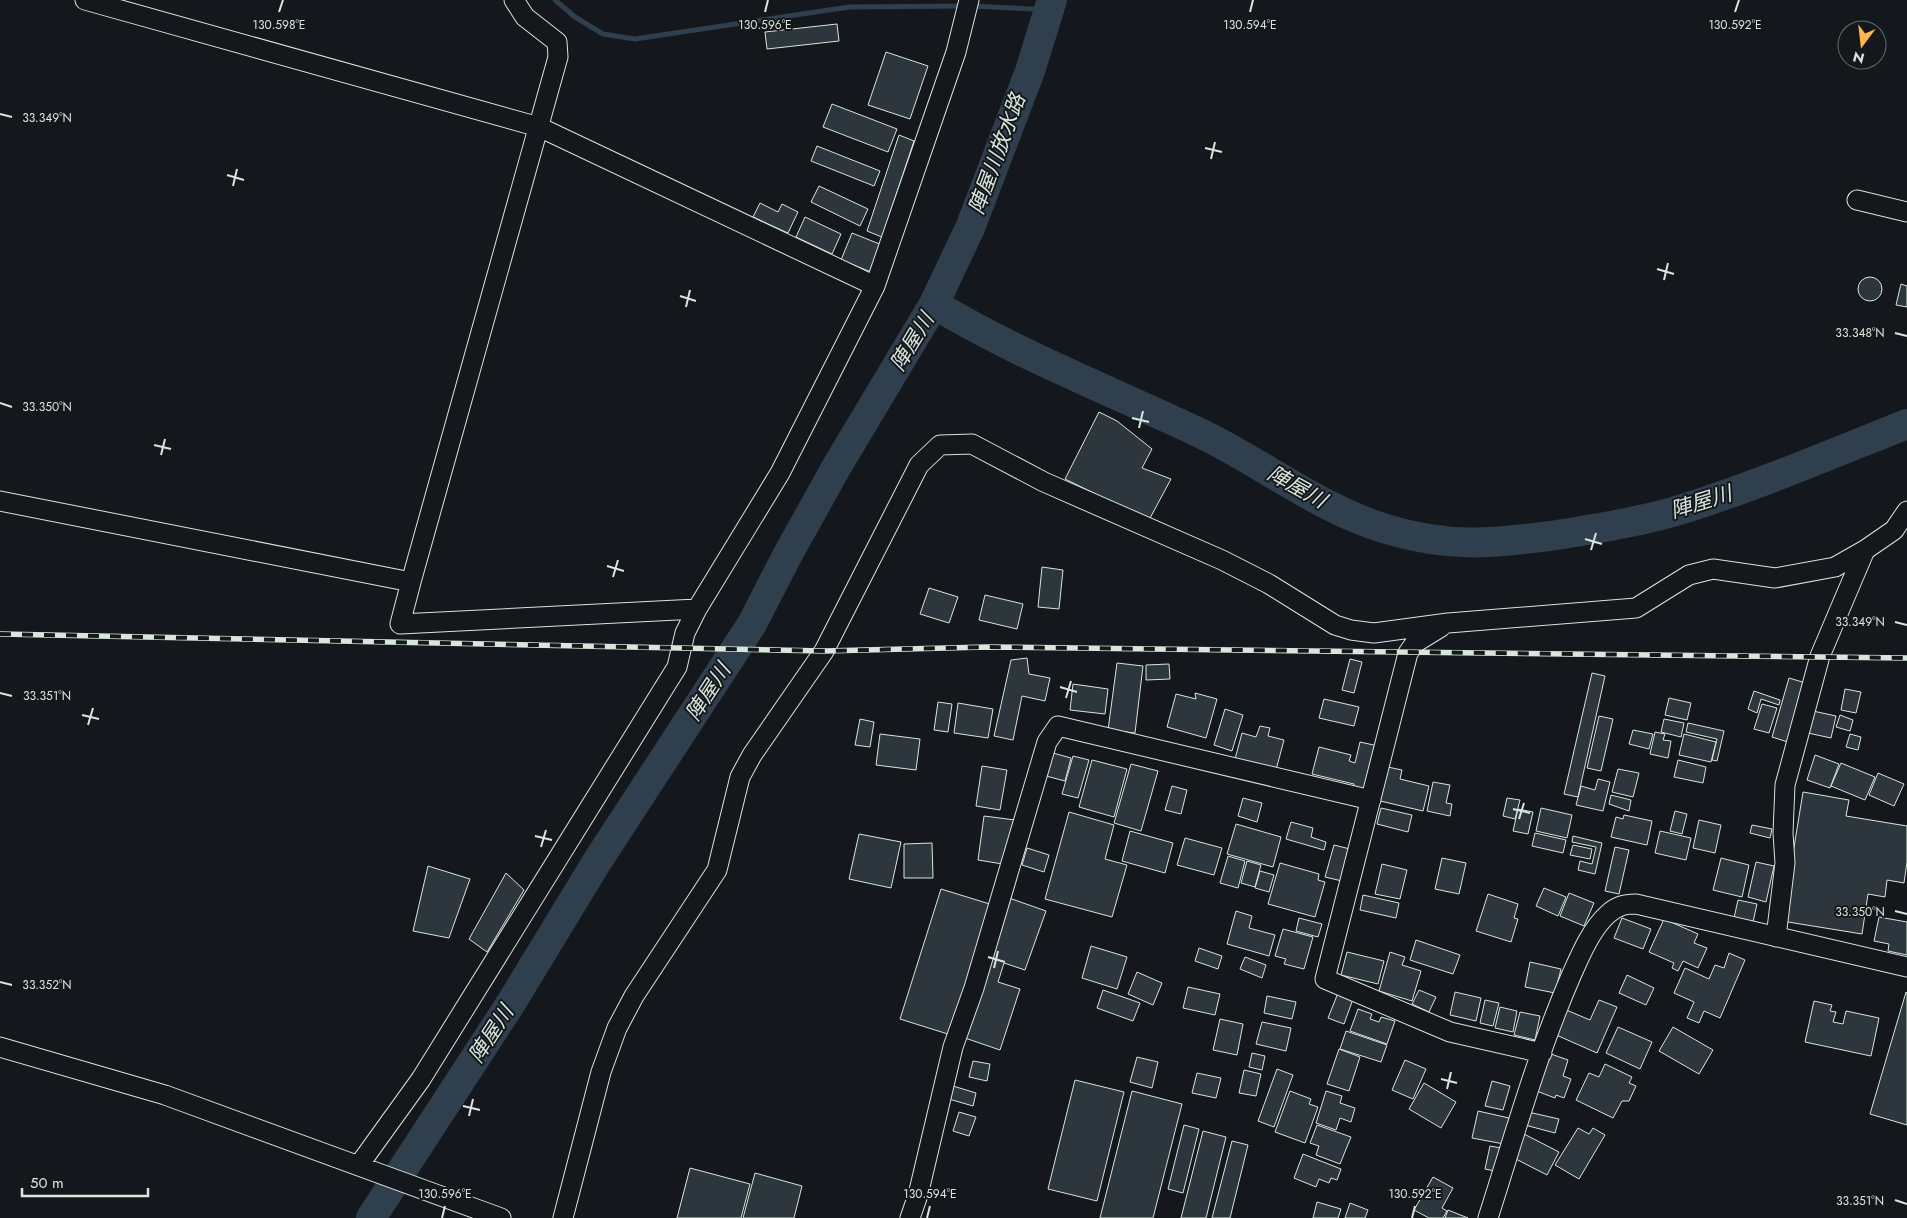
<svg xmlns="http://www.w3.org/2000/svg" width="1907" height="1218" font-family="Jost,'Noto Sans JP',sans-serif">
	<rect width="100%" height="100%" fill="#14181c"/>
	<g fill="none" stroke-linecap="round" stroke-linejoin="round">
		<!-- stream -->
		<path stroke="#2f3f4d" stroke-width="5" d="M555,0l20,17 28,17 32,5 214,-32 114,-1
			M972,6l78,4"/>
		<!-- river -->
		<path stroke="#2f3f4d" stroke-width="30" d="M934,304c86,52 180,88 270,131 61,30 116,74 182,94 63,19 107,15 171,6 43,-7 88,-14 129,-27 75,-24 148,-55 221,-84
			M371,1218l140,-215 87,-143 154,-236 36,-70 49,-88 97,-162 36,-76 60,-157 22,-71"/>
	</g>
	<!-- building -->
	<path fill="#2c363c" stroke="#d8e6dc" d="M837,24l2,17 -72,8 -2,-17z
		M886,52l42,14 -18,53 -42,-14z
		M832,104l65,25 -9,23 -65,-25z
		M899,135l15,6 -32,96 -15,-6z
		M817,146l63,25 -6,15 -63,-25z
		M819,186l49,23 -8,17 -49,-24z
		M760,203l18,9 4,-8 16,8 -10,21 -35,-16z
		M805,217l36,17 -9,20 -36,-17z
		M852,233l30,12 -11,27 -30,-12z
		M1858 289a12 12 0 1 1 24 0a12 12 0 1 1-24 0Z
		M1901,284l6,2v21l-11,-2z
		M1099,412l18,9 35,28 -10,19 29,11 -22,41 -84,-41z
		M1042,567l21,3 -4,39 -21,-2z
		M929,588l29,9 -9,26 -29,-9z
		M985,595l38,9 -6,25 -38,-9z
		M1027,658l2,16 21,4 -5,23 -23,-5 -9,44 -19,-4 17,-76z
		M1350,659l12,3 -8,31 -12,-3z
		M1117,663l26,3 -8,67 -27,-3z
		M1169,664l1,15 -24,1v-15z
		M1592,673l13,3 -27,121 -14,-3z
		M1789,678l20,6 -18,59 -19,-6z
		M1073,684l35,5 -3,25 -35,-4z
		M1845,689l16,3 -5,21 -15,-3z
		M1754,691l26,9 -1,5 -18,-6 -4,14 -9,-4z
		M1195,693l22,6 -11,39 -39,-11 9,-33 20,5z
		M1669,698l22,5 -4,17 -22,-5z
		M1324,699l35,8 -5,19 -35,-8z
		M938,702l14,2 -4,28 -14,-2z
		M958,703l35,6 -5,29 -34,-5z
		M1762,704l15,4 -8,25 -15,-4z
		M1225,709l18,6 -11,36 -18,-6z
		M1813,711l23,5 -5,22 -23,-5z
		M1840,715l13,5 -3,11 -14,-4z
		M1599,716l14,3 -12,52 -14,-3z
		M860,719l14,3 -4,25 -15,-2z
		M1664,719l20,4 -3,14 -20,-5z
		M1688,723l36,8 -7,30 -5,-1 5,-21 -31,-7z
		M1260,726l10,2 -2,8 16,4 -8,30 -41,-11 7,-26 14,4z
		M1633,730l20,4 -4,15 -20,-5z
		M1655,732l10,2 -2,6 8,1 -3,17 -18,-4z
		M880,734l40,5 -4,31 -40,-5z
		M1684,734l32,8 -5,20 -32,-7z
		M1850,734l11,3 -3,13 -12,-3z
		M1360,742l18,4 -12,47 -13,-3 1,-6 -42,-10 7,-27 32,8 -2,6 6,2z
		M1053,753l18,5 -6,23 -19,-5z
		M1815,755l24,9 -9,24 -23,-8z
		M1073,756l16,4 -11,38 -16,-4z
		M1092,760l35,9 -13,48 -35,-10z
		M1678,760l28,7 -3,16 -29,-6z
		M1841,763l34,14 -10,23 -34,-14z
		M1131,764l27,7 -17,60 -27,-8z
		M982,766l25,4 -7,40 -24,-4z
		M1383,766l19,4 -2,9 29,7 -6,25 -47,-11z
		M1618,769l21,4 -6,24 -21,-5z
		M1878,773l26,11 -10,22 -25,-11z
		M1598,779l12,3 -7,29 -27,-6 5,-19 14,4z
		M1433,782l17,3 -4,18 6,1 -2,12 -23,-5z
		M1172,786l15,4 -6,24 -16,-4z
		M1803,792l46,8 -3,16 61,10v36l-3,21 -17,-3 -2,17 -17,-3 -6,40 -80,-13z
		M1611,795l20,5 -2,11 -20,-7z
		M1243,798l19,5 -5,19 -19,-6z
		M1507,798l13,2 -5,19 -12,-3z
		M1381,808l31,7 -4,17 -31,-8z
		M1541,808l31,7 -5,23 -31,-7z
		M1518,809l15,3 -5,22 -15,-3z
		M1675,811l12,3 -5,20 -12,-3z
		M1069,812l45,13 -9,34 22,6 -15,52 -67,-18z
		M1624,815l28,6 -5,24 -36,-8 5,-20 7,2z
		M984,816l31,4 -6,45 -31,-5z
		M1699,820l22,5 -6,28 -22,-5z
		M1291,822l22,6 -2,9 15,5 -2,8 -38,-11z
		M1236,824l45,13 -8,30 -46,-13z
		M1752,825l20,4 -2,9 -20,-5z
		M1130,831l43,12 -8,30 -43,-12z
		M1660,831l31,7 -5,22 -31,-7z
		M1535,833l31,7 -3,13 -31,-7z
		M859,834l42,8 -10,46 -42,-9z
		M1573,836l29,7 -7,31 -17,-4 2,-9 12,3 4,-17 -24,-5z
		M1185,838l37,10 -8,27 -37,-10z
		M932,843l1,35h-29v-34z
		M1334,845l16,4 -8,32 -17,-4z
		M1573,845l19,4 -2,10 -20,-4z
		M1615,847l14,3 -10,44 -14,-3z
		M1027,848l22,7 -5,17 -22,-7z
		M1228,856l17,5 -7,27 -18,-5z
		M1442,858l24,5 -7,31 -24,-5z
		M1721,858l28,7 -7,32 -29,-7z
		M1247,861l14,4 -6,22 -14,-4z
		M1756,862l18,4 -8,36 -18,-5z
		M1280,863l39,11 -1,6 7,2 -10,35 -47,-13z
		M1382,864l25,6 -7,29 -25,-5z
		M428,866l42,13 -21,59 -36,-7z
		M1260,871l14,4 -5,17 -14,-4z
		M506,873l18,17 -37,62 -18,-13z
		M1544,888l22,9 -8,19 -22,-10z
		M941,889l52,16 -42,130 -51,-16z
		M1569,893l25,10 -10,23 -24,-10z
		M1488,894l30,10 -4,14 4,1 -7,23 -35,-11z
		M1363,895l36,8 -3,15 -36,-8z
		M1009,898l37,13 -21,59 -21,-7 -6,19 22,7 -20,61 -38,-13z
		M1738,900l19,4 -4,18 -19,-4z
		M1236,911l16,5 -3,12 26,7 -6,21 -42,-12z
		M1879,917l28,5v33l-19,-4 1,-7 -15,-3z
		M1299,918l23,6 -4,13 -22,-6z
		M1622,918l29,11 -8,20 -29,-11z
		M1664,919l34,15 -4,9 13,5 -9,20 -15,-7 -5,10 -6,-3 2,-5 -25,-11z
		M1283,929l30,8 -9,32 -20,-5 2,-5 -11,-3z
		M1416,940l44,15 -7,19 -43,-14z
		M1091,946l36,11 -10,32 -35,-11z
		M1199,948l23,8 -4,13 -23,-8z
		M1347,952l37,9 -6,23 -37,-9z
		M1390,952l15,5 -3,8 19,6 -9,30 -33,-10z
		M1729,953l16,7 -25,58 -16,-7 -5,12 -12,-5 7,-16 -20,-9 11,-25 24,11 6,-14 9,3z
		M1245,957l21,8 -4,13 -22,-9z
		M1530,962l31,7 -6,24 -30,-6z
		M1137,972l25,11 -9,22 -25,-11z
		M1627,975l27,13 -8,17 -27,-12z
		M1188,987l32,7 -5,21 -32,-7z
		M1103,990l37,13 -7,18 -36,-13z
		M1419,990l17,7 -7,15 -17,-8z
		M1455,992l26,6 -5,23 -26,-6z
		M1906,992l1,1v132l-37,-11z
		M1338,993l15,6 -9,25 -16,-6z
		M1267,996l29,6 -4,17 -28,-6z
		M1485,1000l14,3 -6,23 -13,-3z
		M1599,1000l18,7 -20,46 -43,-19 10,-25 26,11z
		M1814,1001l18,4 -2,6 6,1 -3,10 10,2 3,-13 33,7 -8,38 -66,-14z
		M1500,1007l17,4 -4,21 -18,-4z
		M1358,1009l14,5 -2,5 9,3 2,-5 14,4 -8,23 -37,-13z
		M1520,1012l20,4 -5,24 -21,-5z
		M1220,1019l23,5 -6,31 -24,-5z
		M1262,1022l29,6 -5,23 -30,-7z
		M1618,1027l34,15 -12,27 -34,-16z
		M1673,1027l40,23 -14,24 -40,-23z
		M1346,1031l41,14 -6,17 -41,-13z
		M1339,1049l21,8 -11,34 -22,-7z
		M1252,1053l13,3 -3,14 -13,-3z
		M1548,1053l20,7 -5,16 8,3 -7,19 -8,-3 -1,3 -21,-8z
		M1137,1057l21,5 -6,26 -22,-6z
		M1405,1060l21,9 -13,30 -21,-9z
		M973,1061l17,3 -3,17 -18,-4z
		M1605,1064l27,13 -3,6 7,3 -7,15h-7l-9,17 -37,-18 13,-27 10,4z
		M1277,1069l16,6 -19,52 -16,-6z
		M1244,1070l17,4 -5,22 -17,-3z
		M1197,1073l24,5 -5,20 -24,-5z
		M1075,1080l49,12 -27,109 -49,-12z
		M1492,1081l18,5 -7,24 -18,-4z
		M1424,1083l32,19 -15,26 -32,-19z
		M953,1086l23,7 -3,13 -24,-7z
		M1132,1091l50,13 -29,114h-53z
		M1290,1091l21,8 -2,5 9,3 -13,36 -30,-11z
		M1326,1091l16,5 -2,7 15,5 -4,14 -11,-4 -4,12 -20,-7z
		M1478,1111l31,7 -5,26 -32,-6z
		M959,1112l17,5 -7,19 -16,-5z
		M1528,1112l31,7 -4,14 -30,-8z
		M1184,1125l15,4 -16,64 -15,-4z
		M1317,1125l34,12 -11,27 -24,-9 3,-9 -9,-3z
		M1578,1128l11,6 4,-6 12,7 -26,44 -24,-14z
		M1203,1131l23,6 -20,81h-25z
		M1524,1134l35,18 -12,23 -35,-18z
		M1232,1141l16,4 -18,73h-18z
		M1490,1146l11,2 -6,23 -10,-2z
		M1303,1154l38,15 -4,11 -6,-2 -2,5 -10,-4 -3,8 -22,-9z
		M690,1168l60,16 -9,34h-64z
		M755,1173l47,13 -8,32h-51z
		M1433,1177l20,11 -11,20 5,3 -4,7h-14l-15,-8z
		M1317,1202l24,7 -3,9h-25z
		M1350,1203l18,7 -3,8h-20z
		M1448,1210l20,8h-23z"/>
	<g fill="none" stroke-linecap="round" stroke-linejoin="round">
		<!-- minor casing -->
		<g stroke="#d8e6dc" stroke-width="21">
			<path id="minor" d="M85,0l454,127 336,159
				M1857,200l50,12
				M0,501l411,81 147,-525 -1,-15 -32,-25 -11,-17
				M411,582l-11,42 297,-15 83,-136 95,-187 81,-234 13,-52
				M1441,627l-26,16 -7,10 -83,326 125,53 92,21
				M1776,937l9,-74 -2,-30 2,-48 35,-129 45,-106
				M0,1047l165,48 336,123
				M359,1165l62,-86 251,-404 5,-8 8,-34 12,-24
				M563,1218l38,-146 16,-44 17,-32 83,-126 23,-93 12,-22 72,-104 95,-186 21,-20 32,-1 72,38 178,78 47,24 66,41 16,5 23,3 74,-10 188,-15 53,-33 24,-6 62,9 60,-11 30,-17 29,-20 13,-19
				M910,1218l8,-23 35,-148 21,-59 73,-246 11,-16 313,74
				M1488,1218c26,-81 49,-164 83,-242 9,-20 20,-47 37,-62 9,-8 16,-10 28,-10l271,63"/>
		</g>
		<!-- minor -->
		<use href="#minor" stroke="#14181c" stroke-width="19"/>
		<!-- rail casing -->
		<g stroke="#d8e6dc" stroke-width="5.5">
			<path id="rail" d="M0,634l824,17 163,-4 920,11"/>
		</g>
		<!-- rail -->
		<use href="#rail" stroke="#14181c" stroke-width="4" stroke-dasharray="11" stroke-linecap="butt"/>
	</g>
	<!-- ticks -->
	<path fill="none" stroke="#d8e6dc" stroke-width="2" d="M279,12l4,-12M765,12l3,-12M1250,12l3,-12M1735,12l4,-12M0,114l12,3M1205,148l17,4M1211,159l4,-17M227,175l17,5M233,186l4,-17M1657,269l17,5M1664,280l4,-17M680,296l16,5M686,307l4,-17M1895,333l12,3M0,403l12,4M1132,418l17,4M1139,428l4,-17M154,445l17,4M161,455l4,-16M1585,539l17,5M1591,550l5,-17M607,566l17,5M613,577l5,-17M1895,622l12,3M1060,687l17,5M0,693l12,3M1066,698l5,-17M82,715l17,4M88,725l5,-17M1513,809l17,4M1519,819l5,-16M535,836l17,4M541,847l5,-17M1895,911l12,3M988,957l17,5M994,968l4,-17M0,982l12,3M1441,1079l16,4M1447,1089l4,-17M463,1106l17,4M469,1116l4,-17M1895,1200l12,4M442,1218l3,-12M927,1218l3,-12M1412,1218l3,-12"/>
	<g text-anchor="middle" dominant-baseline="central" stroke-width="4" stroke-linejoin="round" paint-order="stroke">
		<!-- water labels -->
		<g font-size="21" font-style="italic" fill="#d8e6dc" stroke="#14181c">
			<text transform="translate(997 154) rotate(-70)">陣屋川放水路</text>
			<text transform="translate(912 342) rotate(-59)">陣屋川</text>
			<text transform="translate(1297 487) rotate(29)">陣屋川</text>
			<text transform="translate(1701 502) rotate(-17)">陣屋川</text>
			<text transform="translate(708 692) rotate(-57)">陣屋川</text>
			<text transform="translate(491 1034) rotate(-57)">陣屋川</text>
		</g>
	</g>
	<g font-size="12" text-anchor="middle" fill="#d8e6dc" stroke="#14181c" stroke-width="4" stroke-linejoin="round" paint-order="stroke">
		<text x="279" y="29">130.598°E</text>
		<text x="765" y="29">130.596°E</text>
		<text x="1250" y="29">130.594°E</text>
		<text x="1735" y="29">130.592°E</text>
		<text x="47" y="122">33.349°N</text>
		<text x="1860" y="337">33.348°N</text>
		<text x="47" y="411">33.350°N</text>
		<text x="1860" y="626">33.349°N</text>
		<text x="47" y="700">33.351°N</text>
		<text x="1860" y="916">33.350°N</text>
		<text x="47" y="989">33.352°N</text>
		<text x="445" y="1198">130.596°E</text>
		<text x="930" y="1198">130.594°E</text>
		<text x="1415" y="1198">130.592°E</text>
		<text x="1860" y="1205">33.351°N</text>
	</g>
	<!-- north arrow -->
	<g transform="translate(1862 45) rotate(195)"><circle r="24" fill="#14181c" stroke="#626a69"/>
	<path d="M0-4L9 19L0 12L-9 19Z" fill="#ffb74d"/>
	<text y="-8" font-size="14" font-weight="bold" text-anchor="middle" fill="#d8e6dc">N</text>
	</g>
	<!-- scale -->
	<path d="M22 1188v8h126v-8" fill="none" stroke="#d8e6dc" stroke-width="2.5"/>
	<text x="30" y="1188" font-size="15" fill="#d8e6dc" stroke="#14181c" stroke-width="4" paint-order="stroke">50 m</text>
</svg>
